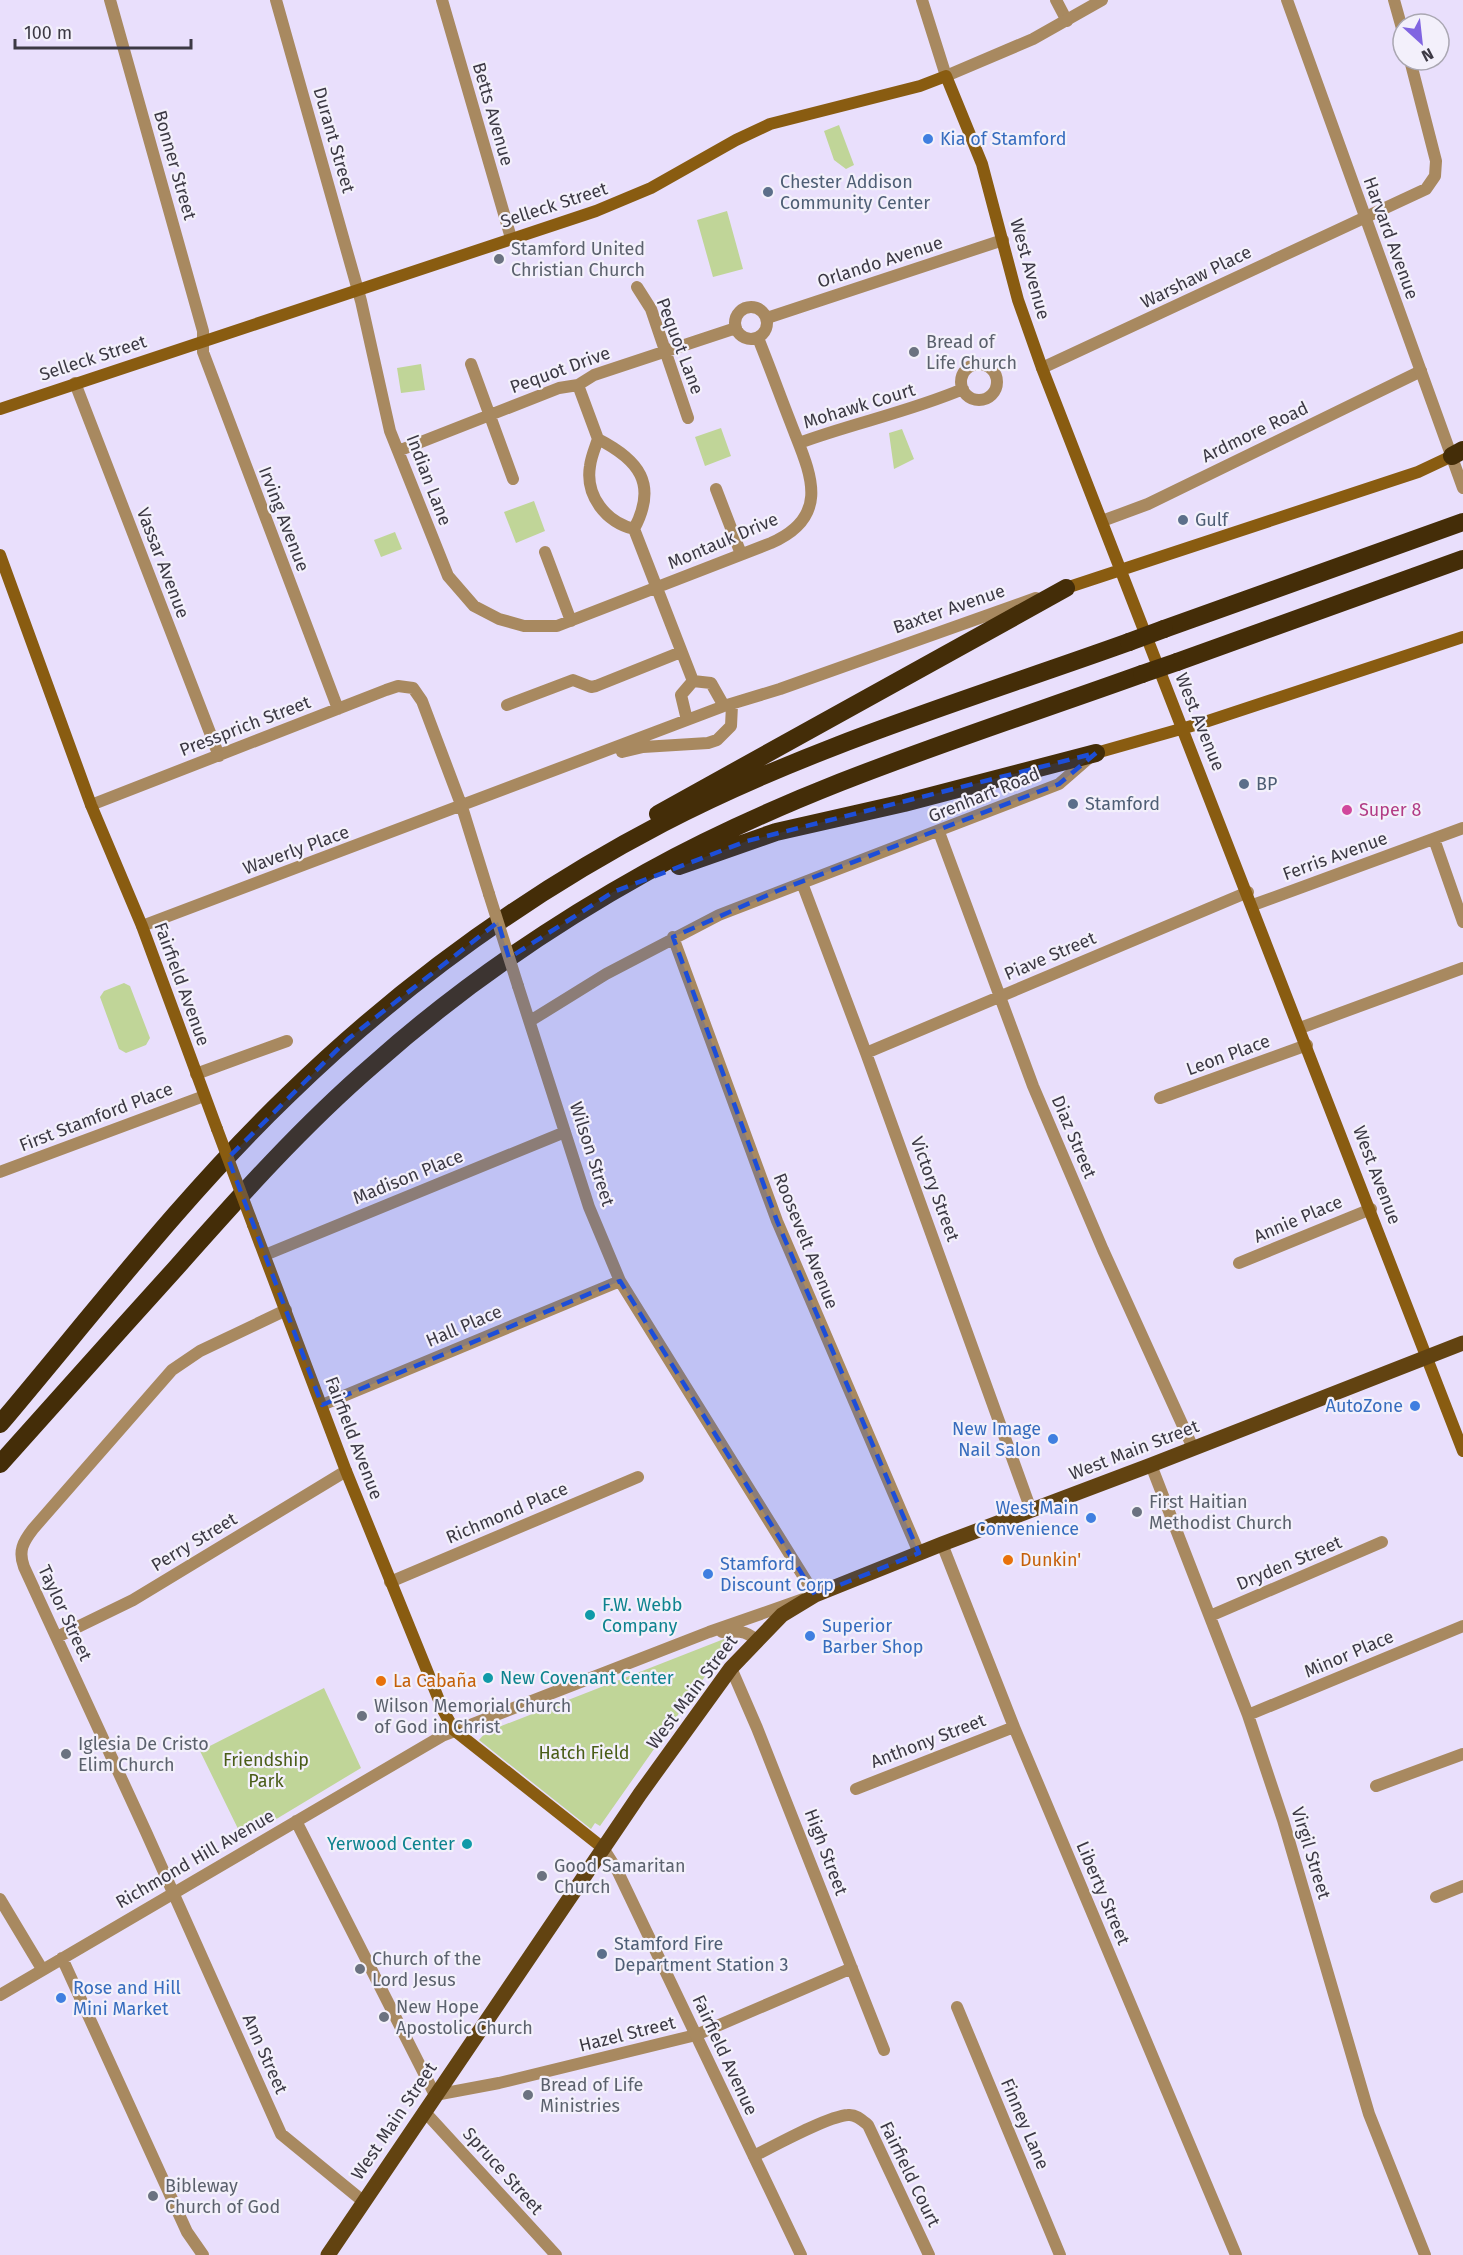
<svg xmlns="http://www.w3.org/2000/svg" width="1463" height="2255" font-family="'Fira Sans',sans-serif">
	<rect width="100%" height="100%" fill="#e9dffc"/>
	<!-- green -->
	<path fill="#c0d598" d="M839,125l15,40 -8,4 -12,-9 -10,-29z
		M727,211l16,58 -30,8 -16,-57z
		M421,364l4,26 -24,3 -4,-25z
		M721,428l10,28 -26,10 -10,-29z
		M902,429l12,30 -20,10 -5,-36z
		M534,501l11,30 -29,12 -12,-31z
		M395,532l7,17 -21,8 -7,-17z
		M124,983l6,3 20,52 -4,7 -20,8 -7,-4 -19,-52 4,-6z
		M724,1639l3,6 -127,181 -5,-3 -4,6 -112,-89 7,-8z
		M324,1688l37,80 -118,71 -43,-88z"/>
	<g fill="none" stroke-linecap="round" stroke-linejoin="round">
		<!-- minor -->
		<path stroke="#a88960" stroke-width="12" d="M110,0l93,331v21l135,357
			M276,0l85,301 29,130 58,145 26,30 25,13 25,7h33l214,-83c64,-28 37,-74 19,-122 -11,-28 -21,-56 -32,-83
			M442,0l69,238
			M922,0l24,76
			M1056,0l11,21
			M1394,0l9,32
			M637,287l14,22 37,109
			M735 323a16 16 0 1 1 32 0a16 16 0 1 1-32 0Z
			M767,318l236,-78
			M471,364l42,115
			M961 382a18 18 0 1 1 36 0a18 18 0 1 1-36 0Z
			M1042,368l384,-179 9,-13 1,-15 -26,-101
			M75,383l144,373
			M578,385l20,54
			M598,439c41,21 60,45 36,90
			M598,439c-3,9 -7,18 -8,27 -5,30 16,56 44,63
			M799,443c54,-20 110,-31 164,-54
			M398,451l161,-63 19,-3 16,-10 142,-47
			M716,489l25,65
			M1102,521l46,-17 273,-133
			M634,529l59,152
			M545,552l26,69
			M507,705l66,-25 18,7 5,-1 85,-34
			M687,720l-6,-25 12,-14 18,2 13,23
			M622,752l21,-5 65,-4 9,-3 14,-14 1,-21
			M91,805l295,-115 12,-4 15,2 9,13 40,106 27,87
			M939,832l94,254 70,164 90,198
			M1434,839l29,83
			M802,883l64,170 165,457
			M1253,905l210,-77
			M142,926l582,-220 56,-17 256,-91
			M673,937l104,284 142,332
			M530,1021l76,-47 113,-59 340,-131 31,-27
			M1300,1028l163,-60
			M866,1053l382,-161
			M196,1074l91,-33
			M1160,1098l147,-53
			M0,1172l204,-76
			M265,1255l300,-123
			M1239,1263l132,-54
			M286,1310l-86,41 -28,19 -139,159c-10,13 -15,22 -9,38l122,265 135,302 83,68
			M322,1405l298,-124
			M1151,1465l97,250 35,105 86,294 56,141
			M942,1544l72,183 222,528
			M390,1582l248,-105
			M1210,1616l172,-74
			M722,1632c13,-1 24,-2 34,8
			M57,1637l76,-37 213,-129
			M731,1668l26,60 127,322
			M1248,1715l215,-89
			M1376,1786l87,-32
			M856,1789l158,-62
			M296,1821l139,274 64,-12 197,-48 156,-67
			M1436,1897l27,-11
			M0,1899l42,70
			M62,1958l125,274 16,23
			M0,1995l442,-259 267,-104 106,-37 -195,-314 -31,-74 -71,-221
			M957,2007l103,248
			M424,2111l132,144
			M754,2156c20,-10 74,-40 94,-41 8,-1 14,5 20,10l61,130"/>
		<!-- tertiary -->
		<path stroke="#a88960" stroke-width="12" d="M1287,0l176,488
			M946,76l87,-37 69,-39
			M603,1848l14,22 184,385"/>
		<!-- secondary -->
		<path stroke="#895c11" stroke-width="12" d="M0,409l596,-198 55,-23 85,-48 34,-16 150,-38 26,-10 36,88 36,136 24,68 421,1083
			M0,555l91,250 51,121 75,203
			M1066,588l352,-116 34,-16
			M1096,753l106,-30 261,-86
			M253,1225l93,246 97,239 11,20 149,118"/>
		<!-- primary -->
		<path stroke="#624311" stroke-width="15" d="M328,2255l312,-461 91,-126 51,-53 33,-20 127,-51 209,-79 312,-122"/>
		<!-- motorway -->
		<path stroke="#442d08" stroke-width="18" d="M1452,456l11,-6
			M1164,629l299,-107
			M1177,662l286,-103
			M658,814l408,-226
			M679,866l97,-34 128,-29 192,-50
			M0,1424c93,-110 184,-229 288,-329 111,-108 237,-200 375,-272 148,-77 310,-125 466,-181
			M0,1464c59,-66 117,-131 176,-196 63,-71 126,-142 198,-204 83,-74 176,-138 273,-192 155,-86 328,-138 495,-198"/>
		<!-- minor-bridge -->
		<path stroke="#a88960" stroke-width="12" d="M489,894l29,92"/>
		<!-- secondary-bridge -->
		<path stroke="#895c11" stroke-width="12" d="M217,1129l36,96"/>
		<!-- motorway-bridge -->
		<path stroke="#442d08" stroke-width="18" d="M1129,642l35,-13
			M1142,674l35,-12"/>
	</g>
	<!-- marked area -->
	<path fill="#1d4ed8" fill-opacity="0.2" stroke="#1d4ed8" stroke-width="4.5" stroke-dasharray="12 8" stroke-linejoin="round" d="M1096,753l-37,31 -282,107 -104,46 104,284 142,332 -104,42 -195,-314 -298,124 -94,-247 120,-119 150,-117 11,36 104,-66 134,-51z"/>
	<!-- markers -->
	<g fill="#3f7fe0" stroke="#f3f0fb" stroke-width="2">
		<circle cx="928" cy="139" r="6"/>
		<circle cx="1415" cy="1406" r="6"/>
		<circle cx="1053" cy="1439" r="6"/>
		<circle cx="1091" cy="1518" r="6"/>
		<circle cx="708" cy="1574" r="6"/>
		<circle cx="810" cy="1636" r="6"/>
		<circle cx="61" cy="1998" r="6"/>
	</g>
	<g fill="#5c6f8a" stroke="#f3f0fb" stroke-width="2">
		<circle cx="768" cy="192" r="6"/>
		<circle cx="1183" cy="520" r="6"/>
		<circle cx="1244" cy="784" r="6"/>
		<circle cx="1073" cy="804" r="6"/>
		<circle cx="602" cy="1954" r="6"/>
	</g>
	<g fill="#6b7280" stroke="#f3f0fb" stroke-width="2">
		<circle cx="499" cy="259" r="6"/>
		<circle cx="914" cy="352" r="6"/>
		<circle cx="1137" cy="1512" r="6"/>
		<circle cx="362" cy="1716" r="6"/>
		<circle cx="66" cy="1754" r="6"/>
		<circle cx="542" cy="1876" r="6"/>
		<circle cx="360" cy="1969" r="6"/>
		<circle cx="384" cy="2017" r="6"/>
		<circle cx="528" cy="2095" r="6"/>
		<circle cx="153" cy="2196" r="6"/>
	</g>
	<circle fill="#d1479c" stroke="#f3f0fb" stroke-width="2" cx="1347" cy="810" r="6"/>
	<g fill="#e8710a" stroke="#f3f0fb" stroke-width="2">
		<circle cx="1008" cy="1560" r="6"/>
		<circle cx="381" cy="1681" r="6"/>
	</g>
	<g fill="#0f9aa8" stroke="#f3f0fb" stroke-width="2">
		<circle cx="590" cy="1615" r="6"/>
		<circle cx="488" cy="1678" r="6"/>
		<circle cx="467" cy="1844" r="6"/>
	</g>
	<g text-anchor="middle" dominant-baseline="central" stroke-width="4.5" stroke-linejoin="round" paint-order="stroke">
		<!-- street labels -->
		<g font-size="18" fill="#3c3944" stroke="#f3f0fb">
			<text transform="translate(493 114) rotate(74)">Betts Avenue</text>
			<text transform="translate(334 140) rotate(74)">Durant Street</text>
			<text transform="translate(175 165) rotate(74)">Bonner Street</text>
			<text transform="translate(554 205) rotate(-18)">Selleck Street</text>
			<text transform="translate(1391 238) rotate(70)">Harvard Avenue</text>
			<text transform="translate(880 262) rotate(-18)">Orlando Avenue</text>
			<text transform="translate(1030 269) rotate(74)">West Avenue</text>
			<text transform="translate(1196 277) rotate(-26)">Warshaw Place</text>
			<text transform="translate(680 346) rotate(69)">Pequot Lane</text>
			<text transform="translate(93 358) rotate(-18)">Selleck Street</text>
			<text transform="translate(560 370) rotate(-20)">Pequot Drive</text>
			<text transform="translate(859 406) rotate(-17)">Mohawk Court</text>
			<text transform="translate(1255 432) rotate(-26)">Ardmore Road</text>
			<text transform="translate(429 480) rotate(69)">Indian Lane</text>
			<text transform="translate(284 519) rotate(69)">Irving Avenue</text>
			<text transform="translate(723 541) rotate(-23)">Montauk Drive</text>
			<text transform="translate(163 563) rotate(69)">Vassar Avenue</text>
			<text transform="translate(949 609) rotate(-19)">Baxter Avenue</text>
			<text transform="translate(1200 722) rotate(68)">West Avenue</text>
			<text transform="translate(245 726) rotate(-21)">Pressprich Street</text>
			<text transform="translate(984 795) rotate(-22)">Grenhart Road</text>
			<text transform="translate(296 850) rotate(-20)">Waverly Place</text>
			<text transform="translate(1335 856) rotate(-20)">Ferris Avenue</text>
			<text transform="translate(1050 956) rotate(-23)">Piave Street</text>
			<text transform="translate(182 984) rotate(70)">Fairfield Avenue</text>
			<text transform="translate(1228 1055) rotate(-20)">Leon Place</text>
			<text transform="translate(96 1117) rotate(-21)">First Stamford Place</text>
			<text transform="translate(1074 1137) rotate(67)">Diaz Street</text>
			<text transform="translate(592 1154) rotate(72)">Wilson Street</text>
			<text transform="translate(1377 1175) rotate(69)">West Avenue</text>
			<text transform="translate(408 1177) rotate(-22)">Madison Place</text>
			<text transform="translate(935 1189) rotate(70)">Victory Street</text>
			<text transform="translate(1298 1219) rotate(-23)">Annie Place</text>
			<text transform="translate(806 1241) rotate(68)">Roosevelt Avenue</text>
			<text transform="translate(464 1326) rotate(-23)">Hall Place</text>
			<text transform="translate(354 1438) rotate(69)">Fairfield Avenue</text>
			<text transform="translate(1134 1450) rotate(-21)">West Main Street</text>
			<text transform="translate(507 1513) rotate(-23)">Richmond Place</text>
			<text transform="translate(194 1542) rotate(-31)">Perry Street</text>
			<text transform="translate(1289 1563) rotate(-23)">Dryden Street</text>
			<text transform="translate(65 1613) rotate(65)">Taylor Street</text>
			<text transform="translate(1349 1654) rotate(-23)">Minor Place</text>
			<text transform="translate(692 1692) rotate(-53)">West Main Street</text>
			<text transform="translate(928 1741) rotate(-21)">Anthony Street</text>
			<text transform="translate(826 1852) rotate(69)">High Street</text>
			<text transform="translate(1311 1853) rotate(73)">Virgil Street</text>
			<text transform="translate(195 1859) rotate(-30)">Richmond Hill Avenue</text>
			<text transform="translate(1103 1893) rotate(67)">Liberty Street</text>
			<text transform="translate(627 2034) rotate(-14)">Hazel Street</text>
			<text transform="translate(265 2054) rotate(66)">Ann Street</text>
			<text transform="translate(725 2055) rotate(65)">Fairfield Avenue</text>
			<text transform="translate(394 2121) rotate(-56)">West Main Street</text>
			<text transform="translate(1025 2124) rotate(67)">Finney Lane</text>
			<text transform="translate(503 2171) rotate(48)">Spruce Street</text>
			<text transform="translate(910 2174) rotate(64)">Fairfield Court</text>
		</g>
		<!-- shop labels -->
		<g font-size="18" fill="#366cbe" stroke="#f3f0fb" text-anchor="start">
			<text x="940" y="139">Kia of Stamford</text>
			<text x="1403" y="1406" text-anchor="end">AutoZone</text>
			<text x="1041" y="1429" text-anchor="end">New Image<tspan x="1041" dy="21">Nail Salon</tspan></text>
			<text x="1079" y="1508" text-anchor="end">West Main<tspan x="1079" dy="21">Convenience</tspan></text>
			<text x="720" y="1564">Stamford<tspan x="720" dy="21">Discount Corp</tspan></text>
			<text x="822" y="1626">Superior<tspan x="822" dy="21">Barber Shop</tspan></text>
			<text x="73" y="1988">Rose and Hill<tspan x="73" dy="21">Mini Market</tspan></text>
		</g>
		<!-- service labels -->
		<g font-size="18" fill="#4e5e75" stroke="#f3f0fb" text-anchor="start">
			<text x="780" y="182">Chester Addison<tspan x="780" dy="21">Community Center</tspan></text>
			<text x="1195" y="520">Gulf</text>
			<text x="1256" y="784">BP</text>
			<text x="1085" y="804">Stamford</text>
			<text x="614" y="1944">Stamford Fire<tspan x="614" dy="21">Department Station 3</tspan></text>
		</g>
		<!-- worship labels -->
		<g font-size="18" fill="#5b616d" stroke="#f3f0fb" text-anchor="start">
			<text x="511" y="249">Stamford United<tspan x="511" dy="21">Christian Church</tspan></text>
			<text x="926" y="342">Bread of<tspan x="926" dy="21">Life Church</tspan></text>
			<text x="1149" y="1502">First Haitian<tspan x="1149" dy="21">Methodist Church</tspan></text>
			<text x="374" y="1706">Wilson Memorial Church<tspan x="374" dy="21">of God in Christ</tspan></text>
			<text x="78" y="1744">Iglesia De Cristo<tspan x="78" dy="21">Elim Church</tspan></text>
			<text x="554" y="1866">Good Samaritan<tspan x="554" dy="21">Church</tspan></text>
			<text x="372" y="1959">Church of the<tspan x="372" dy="21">Lord Jesus</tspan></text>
			<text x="396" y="2007">New Hope<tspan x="396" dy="21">Apostolic Church</tspan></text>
			<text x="540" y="2085">Bread of Life<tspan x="540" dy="21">Ministries</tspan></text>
			<text x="165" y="2186">Bibleway<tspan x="165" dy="21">Church of God</tspan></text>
		</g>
		<!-- hotel labels -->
		<g font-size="18" fill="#b23c85" stroke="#f3f0fb" text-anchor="start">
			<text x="1359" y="810">Super 8</text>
		</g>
		<!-- food labels -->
		<g font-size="18" fill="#c56008" stroke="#f3f0fb" text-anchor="start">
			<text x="1020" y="1560">Dunkin'</text>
			<text x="393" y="1681">La Cabaña</text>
		</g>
		<!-- culture labels -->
		<g font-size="18" fill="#0d838f" stroke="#f3f0fb" text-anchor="start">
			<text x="602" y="1605">F.W. Webb<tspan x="602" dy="21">Company</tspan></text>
			<text x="500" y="1678">New Covenant Center</text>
			<text x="455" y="1844" text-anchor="end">Yerwood Center</text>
		</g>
		<!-- park labels -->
		<g font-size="18" fill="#4a5d18" stroke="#f3f0fb">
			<text x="584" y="1753">Hatch Field</text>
			<text x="266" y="1760">Friendship<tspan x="266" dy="21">Park</tspan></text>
		</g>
	</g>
	<!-- north arrow -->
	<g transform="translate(1421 42) rotate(153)"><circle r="28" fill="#f3f0fb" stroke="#aaa7b2" stroke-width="1.5"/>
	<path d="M0-4.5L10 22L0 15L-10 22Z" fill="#8165e1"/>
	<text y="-9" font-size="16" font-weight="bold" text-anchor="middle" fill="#3c3944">N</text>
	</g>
	<!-- scale -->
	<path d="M15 39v9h176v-9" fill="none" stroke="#3c3944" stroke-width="3"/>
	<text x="24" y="39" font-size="18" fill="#3c3944" stroke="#f3f0fb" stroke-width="4.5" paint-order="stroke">100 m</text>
</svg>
